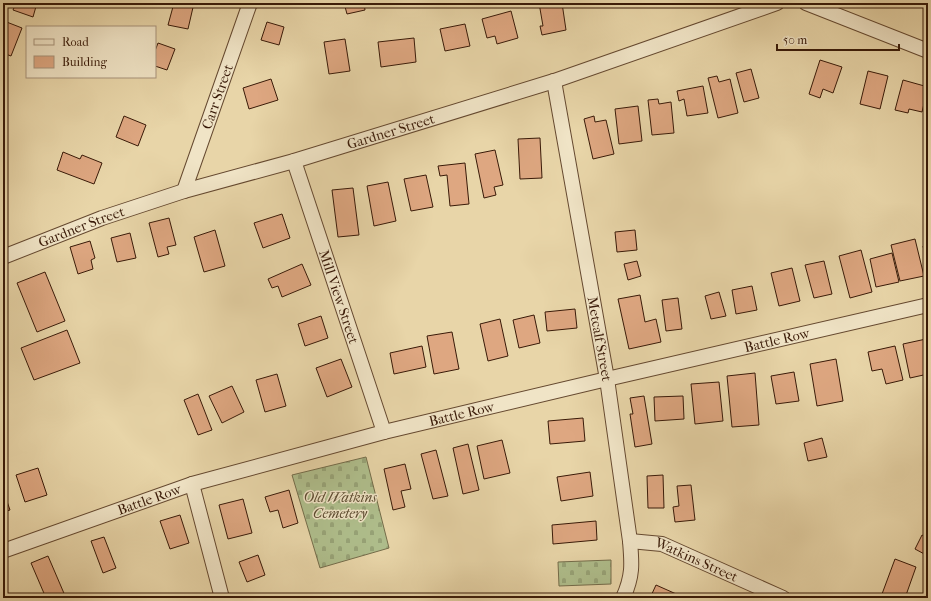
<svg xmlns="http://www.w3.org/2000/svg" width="931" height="601" font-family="'IM FELL French Canon',serif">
	<defs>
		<pattern id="cemetery-stones" width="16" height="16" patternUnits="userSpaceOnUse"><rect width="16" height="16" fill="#afbe8c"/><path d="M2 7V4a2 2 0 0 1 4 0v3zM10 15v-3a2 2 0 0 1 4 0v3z" fill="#97a377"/></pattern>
	</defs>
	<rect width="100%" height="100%" fill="#e8d5a8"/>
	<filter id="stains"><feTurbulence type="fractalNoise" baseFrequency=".005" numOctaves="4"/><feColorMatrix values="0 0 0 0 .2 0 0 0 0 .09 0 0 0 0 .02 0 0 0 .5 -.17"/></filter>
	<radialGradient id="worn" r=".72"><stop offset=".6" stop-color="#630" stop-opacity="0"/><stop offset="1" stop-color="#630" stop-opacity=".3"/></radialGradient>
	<!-- cemetery -->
	<path fill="url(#cemetery-stones)" stroke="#746c4a" d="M366,457l23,91 -69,20 -28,-93z
		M611,560v24l-52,2 -1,-24z"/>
	<!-- building -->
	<path fill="#dea781" stroke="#391a08" d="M16,3h21l-4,14 -20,-7z
		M174,3h20l-6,26 -20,-4z
		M344,3h20l1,7 -18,4z
		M539,3h23l4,27 -24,5 -2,-9h3z
		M647,3h40v2h-40z
		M511,11l7,27 -21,6 -2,-8 -8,2 -5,-19z
		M4,21l18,7 -11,28 -8,-3z
		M267,22l17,5 -5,18 -18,-5z
		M465,24l5,22 -25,5 -5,-22z
		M414,38l2,24 -35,5 -3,-25z
		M345,39l5,32 -21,3 -5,-32z
		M158,43l17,6 -8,21 -12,-4v-15z
		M820,60l22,7 -9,26 -10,-4 -3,9 -11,-4z
		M751,69l8,29 -15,4 -8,-29z
		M868,71l20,5 -8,33 -20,-5z
		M717,76l2,6 11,-3 8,34 -20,5 -10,-40z
		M271,79l7,21 -29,9 -6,-21z
		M903,80l25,7 -6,25 -13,-3 -1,4 -13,-3z
		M703,86l5,27 -21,3 -3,-17 -5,2 -2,-10z
		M658,99l1,5 12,-2 3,31 -22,2 -4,-35z
		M638,106l4,35 -23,3 -4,-35z
		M124,116l22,9 -8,21 -22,-9z
		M594,116l1,6 11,-2 8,34 -21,5 -9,-40z
		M540,138l2,40 -22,1 -2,-40z
		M495,150l8,35 -9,2 2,8 -12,3 -9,-44z
		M63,152l17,7 2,-4 20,8 -8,21 -37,-14z
		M465,163l4,41 -19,2 -3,-31 -7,1 -2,-10z
		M426,175l7,32 -22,4 -7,-32z
		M388,182l8,39 -22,5 -7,-40z
		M353,188l6,47 -21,2 -6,-47z
		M282,214l8,24 -27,10 -9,-25z
		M169,218l7,27 -9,2 2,7 -11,3 -9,-34z
		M215,230l10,36 -21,6 -10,-35z
		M635,230l2,20 -20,2 -2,-20z
		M130,233l6,25 -19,4 -6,-24z
		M915,239l9,37 -24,5 -9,-36z
		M90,241l5,17 -4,2 2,9 -15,5 -8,-27z
		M928,245v25l-5,-24z
		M861,250l11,42 -22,6 -11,-42z
		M892,253l7,29 -23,5 -6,-28z
		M637,261l4,15 -13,4 -4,-16z
		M824,261l8,33 -18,4 -9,-33z
		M302,264l9,21 -29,12 -4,-11 -6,2 -4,-9z
		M792,268l8,33 -21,5 -8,-33z
		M45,272l20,49 -28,11 -20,-49z
		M752,286l5,24 -21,4 -4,-24z
		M719,292l7,24 -15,3 -6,-23z
		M640,295l5,27 11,-3 5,23 -32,7 -11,-50z
		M678,298l4,31 -16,2 -4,-31z
		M575,309l2,19 -30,3 -2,-19z
		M534,315l6,28 -21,5 -6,-28z
		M321,316l7,22 -23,8 -7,-22z
		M500,319l8,37 -20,5 -8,-37z
		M67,330l13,33 -46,17 -13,-32z
		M452,332l7,37 -25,5 -7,-38z
		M926,339l2,9v26l-18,4 -7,-34z
		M422,346l4,21 -32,7 -4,-21z
		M895,346l8,34 -17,4 -4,-15 -10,2 -4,-19z
		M341,359l11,28 -25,10 -11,-29z
		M836,359l7,42 -26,5 -7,-42z
		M794,372l5,29 -23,3 -5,-28z
		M755,373l4,52 -27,2 -5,-51z
		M277,374l9,32 -21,6 -9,-32z
		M719,382l4,39 -28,3 -4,-40z
		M232,386l12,26 -22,11 -13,-27z
		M198,394l14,36 -14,5 -14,-35z
		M644,396l8,48 -17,3 -5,-33h3l-3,-16z
		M683,396l1,23 -29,2 -1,-24z
		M583,418l2,23 -35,3 -2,-23z
		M822,438l5,19 -19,4 -4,-18z
		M502,440l8,33 -26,6 -7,-33z
		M468,444l11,46 -16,4 -10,-46z
		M436,450l12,46 -15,3 -12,-45z
		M405,464l6,25 -10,2 4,16 -12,3 -9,-41z
		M38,468l9,27 -22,7 -9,-27z
		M590,472l3,24 -32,5 -4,-24z
		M663,475l1,33h-16l-1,-32z
		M691,485l4,35 -20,2 -2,-15 6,-1 -2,-20z
		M3,490l7,20 -7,2z
		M289,490l9,33 -15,5 -5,-18 -8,2 -5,-15z
		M243,499l9,34 -24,6 -9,-34z
		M180,515l9,28 -19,6 -10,-28z
		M596,521l1,19 -44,4 -1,-19z
		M922,535l6,3v18l-13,-7z
		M104,537l12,31 -13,5 -12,-32z
		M258,555l7,20 -18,7 -8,-20z
		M48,556l18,42h-20l-15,-35z
		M895,559l21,8 -11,31h-13l-10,-4z
		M656,585l27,12v1h-33z"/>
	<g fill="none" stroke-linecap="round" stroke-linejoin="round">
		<!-- street casing -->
		<g stroke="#654930" stroke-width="16">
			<g id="street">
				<path d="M806,3l122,48"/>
				<path id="s1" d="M554,81l53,298 23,162c2,23 3,35 -7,57"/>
				<path id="s2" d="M294,161l90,271"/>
				<path id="s3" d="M184,191l66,-188"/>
				<path id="s4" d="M3,257l99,-39 82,-27 110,-30 260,-80 223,-78"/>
				<path d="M192,484l30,114"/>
				<path id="s5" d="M630,541l32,3 121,54"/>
				<path id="s6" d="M3,551l189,-67 192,-52 223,-53 321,-74"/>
			</g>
		</g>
		<!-- street -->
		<use href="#street" stroke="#f0e4c6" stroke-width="14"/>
	</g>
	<g text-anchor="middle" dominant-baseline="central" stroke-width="3" stroke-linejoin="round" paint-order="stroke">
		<!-- street labels -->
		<g font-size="14" fill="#391a08" stroke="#f0e4c6">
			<text stroke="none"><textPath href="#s3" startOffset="100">Carr Street</textPath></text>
			<text stroke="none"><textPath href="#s4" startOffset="408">Gardner Street</textPath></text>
			<text stroke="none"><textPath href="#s4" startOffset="84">Gardner Street</textPath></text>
			<text stroke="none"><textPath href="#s2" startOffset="143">Mill View Street</textPath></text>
			<text stroke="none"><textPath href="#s1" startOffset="262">Metcalf Street</textPath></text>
			<text stroke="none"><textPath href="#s6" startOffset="803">Battle Row</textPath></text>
			<text stroke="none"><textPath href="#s6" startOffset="479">Battle Row</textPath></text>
			<text stroke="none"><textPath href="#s6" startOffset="155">Battle Row</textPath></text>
			<text stroke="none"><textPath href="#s5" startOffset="70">Watkins Street</textPath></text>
		</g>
		<!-- park labels -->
		<g font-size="14" font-style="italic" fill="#5c4b30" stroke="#f0e4c6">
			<text x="340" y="497">Old Watkins<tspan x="340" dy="16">Cemetery</tspan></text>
		</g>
	</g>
	<!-- margin -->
	<rect width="931" height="601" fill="none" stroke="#e8d5a8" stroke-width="16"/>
	<rect x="4" y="4" width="923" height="593" fill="none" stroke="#391a08" stroke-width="2"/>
	<rect x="8" y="8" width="915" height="585" fill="none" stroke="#391a08"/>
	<!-- legend -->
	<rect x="26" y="26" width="130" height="52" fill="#f0e4c6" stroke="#a7937a"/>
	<rect x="34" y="39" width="20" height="6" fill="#f0e4c6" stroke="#a7937a"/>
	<text x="62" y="46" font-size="12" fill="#391a08">Road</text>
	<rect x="34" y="56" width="20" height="12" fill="#dea781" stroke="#a7937a"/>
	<text x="62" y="66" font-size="12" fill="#391a08">Building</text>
	<!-- scale -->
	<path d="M777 44v6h122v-6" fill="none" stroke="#391a08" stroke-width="2"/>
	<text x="783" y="44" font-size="12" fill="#391a08" stroke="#f0e4c6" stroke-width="3" paint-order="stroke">50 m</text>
	<rect width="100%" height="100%" filter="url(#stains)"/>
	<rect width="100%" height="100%" fill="url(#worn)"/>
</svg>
